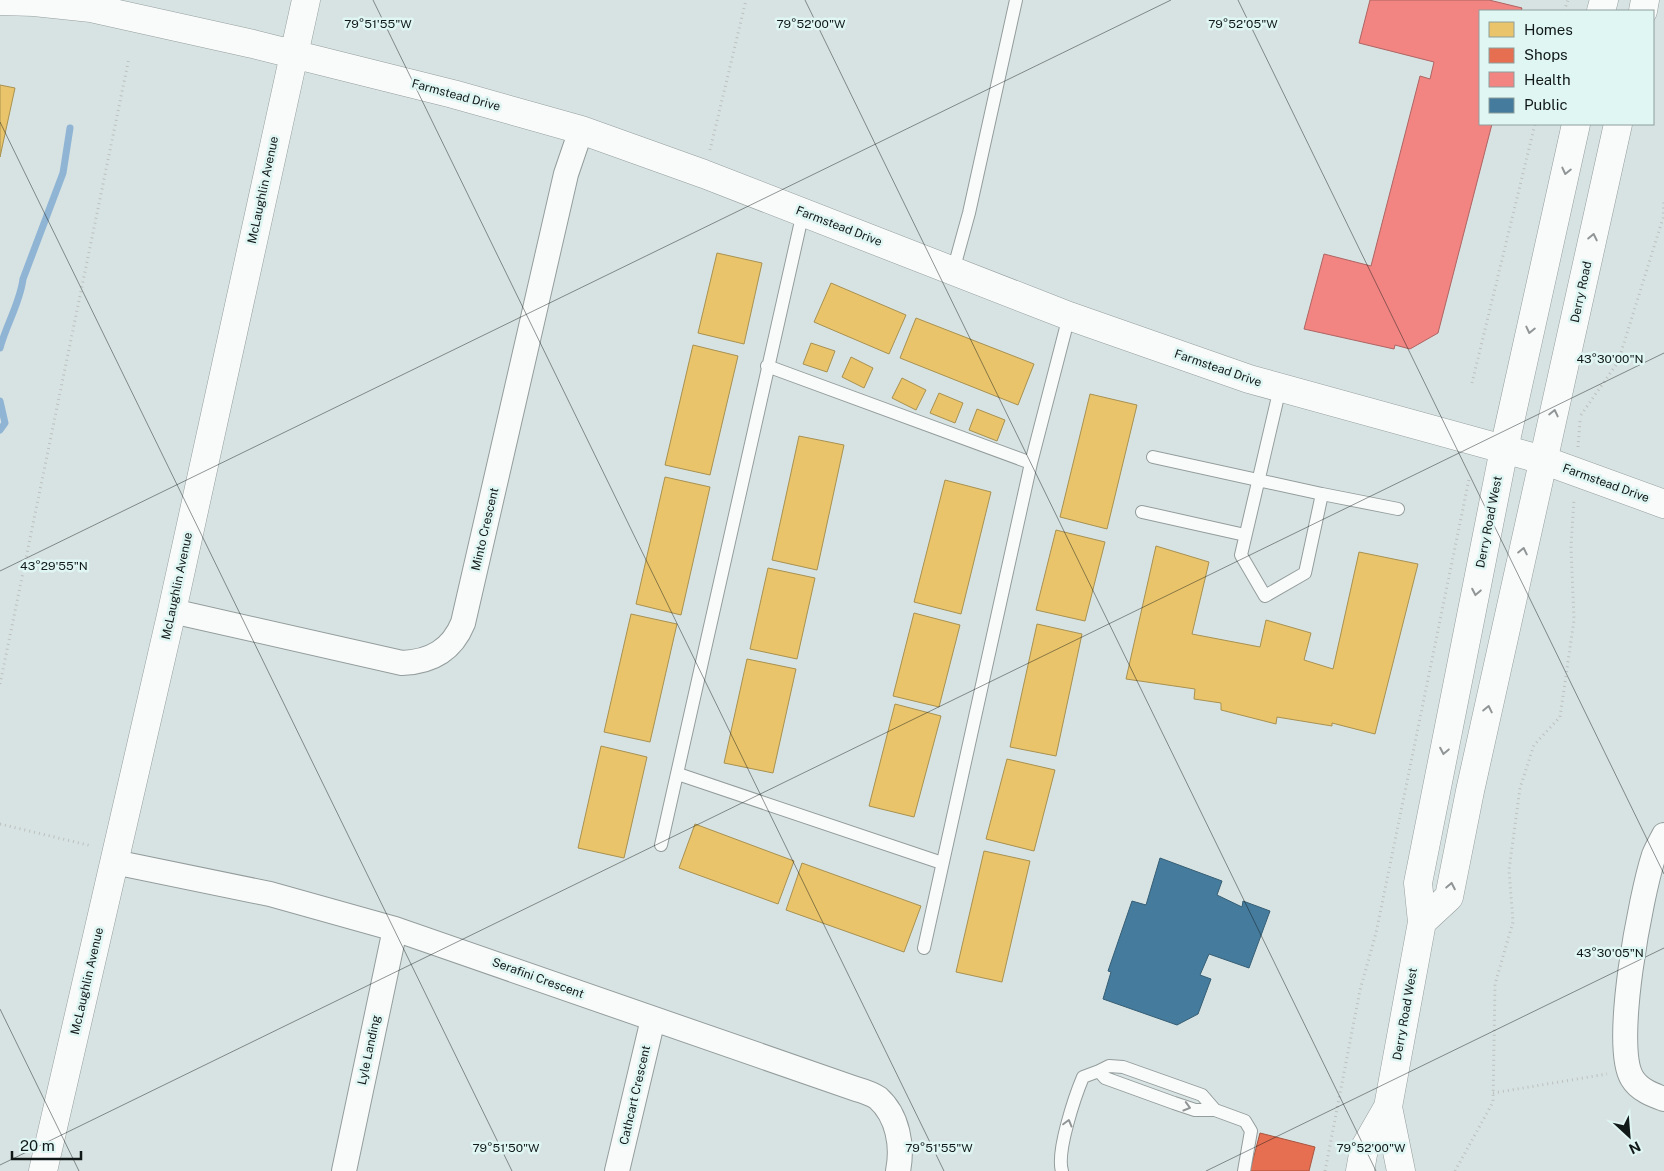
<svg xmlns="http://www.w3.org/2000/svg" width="1664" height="1171" font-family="'Public Sans',sans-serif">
	<rect width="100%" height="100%" fill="#d7e3e2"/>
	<!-- homes -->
	<path fill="#e9c46a" stroke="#a89151" d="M0,85l15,3 -15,69z
		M717,253l45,10 -18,81 -46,-11z
		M831,283l75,32 -17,39 -75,-32z
		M916,318l118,46 -16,41 -118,-47z
		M811,343l24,8 -8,21 -24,-8z
		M693,345l45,11 -28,119 -45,-10z
		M851,357l22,11 -9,20 -22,-11z
		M902,378l24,12 -10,20 -24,-12z
		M939,393l24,10 -8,20 -25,-10z
		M1090,394l47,11 -30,124 -47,-12z
		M977,409l28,11 -8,21 -28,-11z
		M799,436l45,9 -27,125 -45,-10z
		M665,477l45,10 -29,128 -45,-11z
		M945,480l46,12 -30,122 -47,-12z
		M1056,530l49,12 -20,79 -49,-11z
		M1156,546l53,16 -17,72 68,13 6,-27 45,13 -7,27 29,9 26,-117 59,12 -43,170 -43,-11v3l-55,-9 -1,7 -55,-14v-7l-27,-4 1,-10 -69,-10z
		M768,568l47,10 -18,81 -47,-10z
		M914,613l46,12 -21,82 -46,-11z
		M631,614l46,10 -27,118 -46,-10z
		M1037,624l45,10 -26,122 -46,-9z
		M747,659l49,10 -23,104 -49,-10z
		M895,704l46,12 -27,101 -45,-11z
		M601,746l46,11 -23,101 -46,-10z
		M1007,759l48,11 -21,81 -48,-12z
		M695,824l99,37 -16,43 -99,-36z
		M984,851l46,10 -28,121 -46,-10z
		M802,863l119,43 -17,46 -118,-42z"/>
	<!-- shops -->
	<path fill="#e76f51" stroke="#a75540" d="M1260,1133l55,14 -6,24h-59z"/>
	<!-- health -->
	<path fill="#f28482" stroke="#ae6462" d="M1370,0h119l33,8 -1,3h-41v113h12l-54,209 -28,16 -15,-4 -1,4 -90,-20 20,-75 47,12 49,-190 10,3 4,-17 -75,-19z"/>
	<!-- public -->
	<path fill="#457b9d" stroke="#355e75" d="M1160,858l62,23 -5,14 25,12 1,-6 27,10 -21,57 -40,-14 -9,21 11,4 -13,35 -21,11 -74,-26 8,-27 -3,-1 24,-70 14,4z"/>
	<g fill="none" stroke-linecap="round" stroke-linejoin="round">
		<!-- stream -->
		<path stroke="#90b4d4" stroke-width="7" d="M0,348c6,-23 20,-45 23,-69l40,-106 7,-45
			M0,401l5,22 -5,7"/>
		<!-- service casing -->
		<g stroke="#949d9c" stroke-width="14">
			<path id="service" d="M953,271l16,-58 47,-213
				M767,366l264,97
				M1280,388l-39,167 24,41 40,-23 17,-79 76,15
				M1153,457l169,37
				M1142,512l103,23
				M678,774l264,89
				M661,845l142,-633
				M924,948l107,-485 38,-147
				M1099,1071l10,-5 14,1 79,28 13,15
				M1062,1171c-6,-19 13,-75 21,-94l16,-6 6,7 69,25 21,7h20l30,11 6,10 -7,40"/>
		</g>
		<!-- minor casing -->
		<g stroke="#949d9c" stroke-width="26">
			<path id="minor" d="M172,611l230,52c29,-1 50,-13 61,-40l103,-449 15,-44
				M1664,835c-3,6 -7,13 -10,20 -13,40 -42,190 -22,223 7,12 21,17 32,21
				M114,862l156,32 125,35 461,160c7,2 16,5 22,9 20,18 25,48 20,73
				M344,1171l51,-242
				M617,1171l36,-152"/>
		</g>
		<!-- tertiary casing -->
		<g stroke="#949d9c" stroke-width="29">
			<path id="tertiary" d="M0,1l34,1 57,6 162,36 200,50 128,36 123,44 365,142 180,63 294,81 121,44
				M43,1171l129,-560 134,-611"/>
		</g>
		<!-- secondary casing -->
		<g stroke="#949d9c" stroke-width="29">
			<path id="secondary" d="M1601,11l3,-11
				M1643,11l2,-11
				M1422,922l27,-25 21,-106 148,-667
				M1388,1107l13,64
				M1360,1171l4,-22 24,-42 34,-185 -4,-39 86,-434 72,-325"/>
		</g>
		<!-- path -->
		<path stroke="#bcc0bf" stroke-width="3" stroke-dasharray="1 4" stroke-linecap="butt" d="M1564,11l4,-11
			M710,150l36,-150
			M1472,383l63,-259
			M1581,415l37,-53 45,-144 1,-18
			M1578,447l2,-26
			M0,684l129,-626
			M0,824l92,22
			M1493,1093l114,-19
			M1325,1171l35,-181 16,-57 93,-454
			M1455,1171l38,-69 2,-118 18,-62 -4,-52 11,-82 14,-43 26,-28 14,-97 -3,-73 3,-49"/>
		<!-- service -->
		<use href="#service" stroke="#f9fbfb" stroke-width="12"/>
		<!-- minor -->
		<use href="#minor" stroke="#f9fbfb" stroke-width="24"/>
		<!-- tertiary -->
		<use href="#tertiary" stroke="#f9fbfb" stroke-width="28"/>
		<!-- secondary -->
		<use href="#secondary" stroke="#f9fbfb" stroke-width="28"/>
	</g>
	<!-- one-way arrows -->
	<defs><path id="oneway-chevron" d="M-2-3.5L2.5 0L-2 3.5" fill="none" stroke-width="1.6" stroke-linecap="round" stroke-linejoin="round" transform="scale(1.25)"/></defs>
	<g stroke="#919595">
		<use href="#oneway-chevron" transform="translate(1566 171) rotate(103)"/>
		<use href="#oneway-chevron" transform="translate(1593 237) rotate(-78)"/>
		<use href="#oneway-chevron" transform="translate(1530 330) rotate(103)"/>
		<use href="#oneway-chevron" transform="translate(1554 413) rotate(-77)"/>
		<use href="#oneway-chevron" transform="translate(1523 551) rotate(-78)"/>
		<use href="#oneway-chevron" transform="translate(1476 592) rotate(101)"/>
		<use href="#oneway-chevron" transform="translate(1488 709) rotate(-78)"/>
		<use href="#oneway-chevron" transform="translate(1444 751) rotate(101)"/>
		<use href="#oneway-chevron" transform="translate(1451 886) rotate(-79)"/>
		<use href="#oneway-chevron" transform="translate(1187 1107) rotate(16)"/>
		<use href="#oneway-chevron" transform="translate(1068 1123) rotate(-75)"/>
	</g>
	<!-- ticks -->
	<path fill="none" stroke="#111918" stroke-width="1" stroke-opacity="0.45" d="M373,0l571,1171M805,0l571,1171M1238,0l426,874M0,122l512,1049M0,571l1171,-571M0,1009l79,162M0,1165l1664,-812M1206,1171l458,-223"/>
	<g text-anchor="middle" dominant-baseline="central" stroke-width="5" stroke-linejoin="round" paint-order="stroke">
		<!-- street labels -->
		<g font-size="12" fill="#111918" stroke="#dff6f3">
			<text transform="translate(456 95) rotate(15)">Farmstead Drive</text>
			<text transform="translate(263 190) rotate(-78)">McLaughlin Avenue</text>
			<text transform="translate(839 226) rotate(21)">Farmstead Drive</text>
			<text transform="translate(1581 292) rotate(-78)">Derry Road</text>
			<text transform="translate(1218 368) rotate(19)">Farmstead Drive</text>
			<text transform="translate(1606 483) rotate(20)">Farmstead Drive</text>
			<text transform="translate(1489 522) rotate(-79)">Derry Road West</text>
			<text transform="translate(485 529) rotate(-77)">Minto Crescent</text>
			<text transform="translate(177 586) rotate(-78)">McLaughlin Avenue</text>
			<text transform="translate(538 978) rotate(20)">Serafini Crescent</text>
			<text transform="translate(87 981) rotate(-77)">McLaughlin Avenue</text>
			<text transform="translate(1405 1014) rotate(-80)">Derry Road West</text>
			<text transform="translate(369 1050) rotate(-78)">Lyle Landing</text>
			<text transform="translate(635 1095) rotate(-77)">Cathcart Crescent</text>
		</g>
	</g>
	<g font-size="12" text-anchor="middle" fill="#111918" stroke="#dff6f3" stroke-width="5" stroke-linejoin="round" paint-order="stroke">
		<text x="378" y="28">79°51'55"W</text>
		<text x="811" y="28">79°52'00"W</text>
		<text x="1243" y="28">79°52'05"W</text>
		<text x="1610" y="363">43°30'00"N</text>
		<text x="54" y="570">43°29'55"N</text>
		<text x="1610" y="957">43°30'05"N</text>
		<text x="506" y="1152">79°51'50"W</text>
		<text x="939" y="1152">79°51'55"W</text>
		<text x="1371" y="1152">79°52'00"W</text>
	</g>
	<!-- legend -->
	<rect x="1479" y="10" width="175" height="115" fill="#dff6f3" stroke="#8d9e9b"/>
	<rect x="1489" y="22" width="25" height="15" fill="#e9c46a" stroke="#8d9e9b"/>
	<text x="1524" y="35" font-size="15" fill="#111918">Homes</text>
	<rect x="1489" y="48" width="25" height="15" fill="#e76f51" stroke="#8d9e9b"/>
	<text x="1524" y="60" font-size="15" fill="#111918">Shops</text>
	<rect x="1489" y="72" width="25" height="15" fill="#f28482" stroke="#8d9e9b"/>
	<text x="1524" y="85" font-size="15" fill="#111918">Health</text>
	<rect x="1489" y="98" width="25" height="15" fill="#457b9d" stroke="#8d9e9b"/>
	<text x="1524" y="110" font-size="15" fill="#111918">Public</text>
	<!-- north arrow -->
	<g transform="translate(1629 1136) rotate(154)" stroke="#dff6f3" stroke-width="4" paint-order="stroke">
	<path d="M0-4L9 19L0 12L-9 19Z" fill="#111918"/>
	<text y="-8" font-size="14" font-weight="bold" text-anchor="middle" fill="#111918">N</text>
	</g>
	<!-- scale -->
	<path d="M12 1151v8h69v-8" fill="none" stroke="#111918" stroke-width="2.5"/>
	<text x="20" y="1151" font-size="15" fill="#111918" stroke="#dff6f3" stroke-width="4" paint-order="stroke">20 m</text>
</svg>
